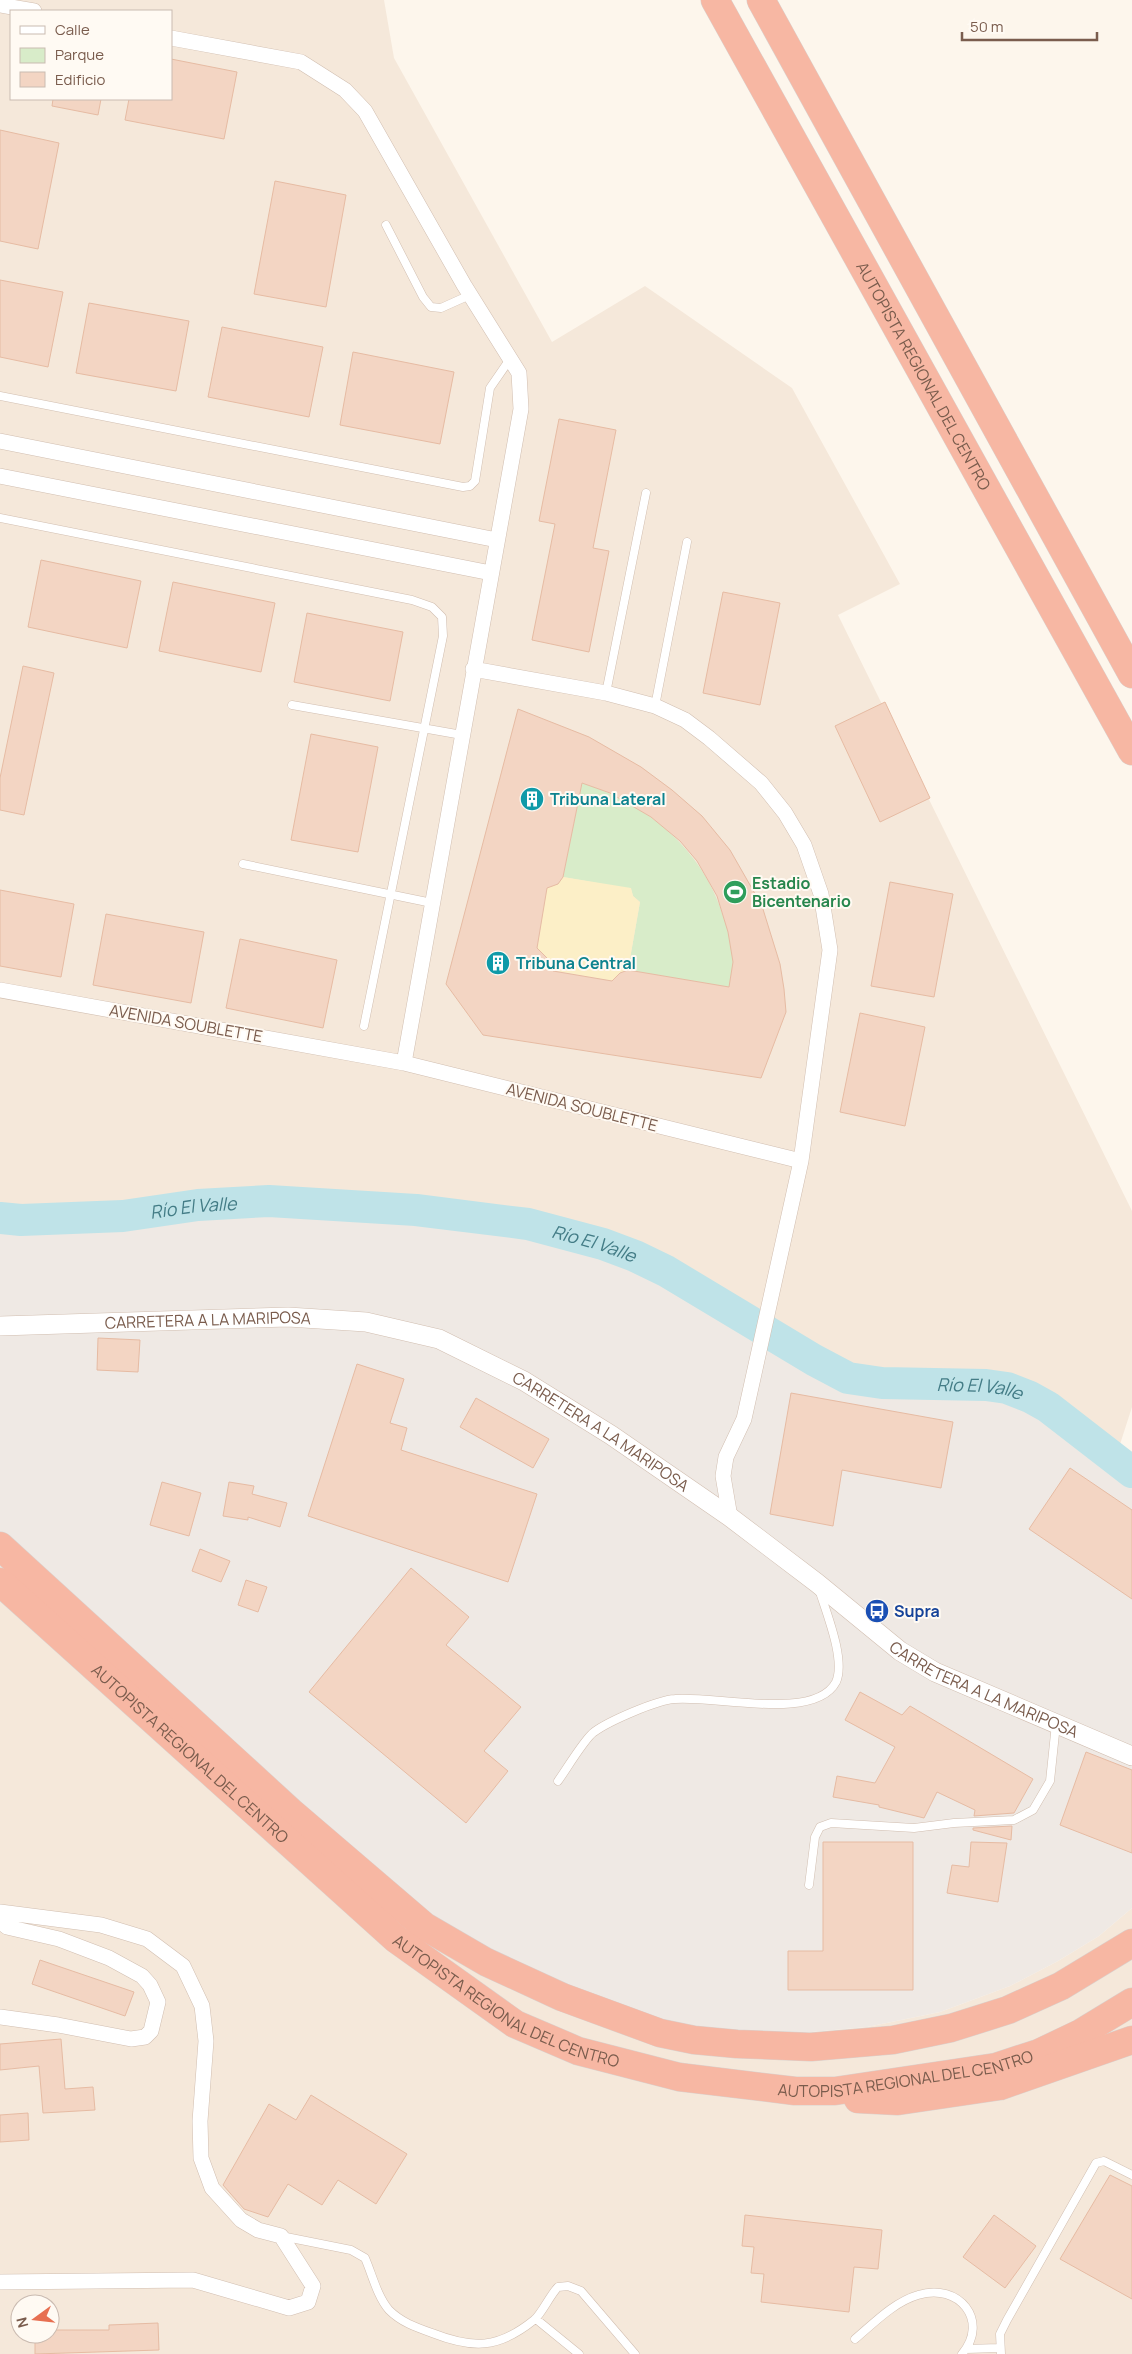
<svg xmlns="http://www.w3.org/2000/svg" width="1132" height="2354" font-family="Manrope,sans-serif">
	<rect width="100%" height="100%" fill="#fdf6ec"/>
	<!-- residential -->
	<path fill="#f5e8da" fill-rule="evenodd" d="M0,0h384l10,58 158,284 93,-56 147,102 108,196 -62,31 294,596v196l-19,59 -42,-30 -97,-62 -121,1 -60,-26 -183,-96 -60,-24 -91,-20 -150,-10 -83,1 -156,24 -70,4zM11,11h160v88h-160z
		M0,1534l725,497 76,2 66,-6 73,-15 70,-26 48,-25 41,-25 33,-28v446h-1132zM20,2304h30v30h-30z"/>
	<!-- industrial -->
	<path fill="#efe9e4" d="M309,1199l150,10 91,20 60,24 183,96 60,26 121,-1 20,6 31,16 46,40 61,43v429l-33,28 -41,25 -48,25 -70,26 -73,15 -66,6 -76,-2 -65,-8 -138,-50 -124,-76 -398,-363v-306l70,-4 156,-24z"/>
	<!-- green -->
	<path fill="#d8ecc9" d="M582,783c66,21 121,67 141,133 5,14 10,30 10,45 0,8 -3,18 -4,26l-101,-17 12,-68 -7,-6 -2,-7 -68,-12z"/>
	<!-- sand -->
	<path fill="#fcefc7" d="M563,877l68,11 2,8 7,6 -12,68 -8,3 -6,8 -64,-11 -3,-12 -10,-7 10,-65 10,-2z"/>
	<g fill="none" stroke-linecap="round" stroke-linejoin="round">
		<!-- river -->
		<path stroke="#bfe3e8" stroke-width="32" id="s1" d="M0,1218l21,2 102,-4 75,-11 71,-4 147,9 112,14 75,20 32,12 31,15 148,89 34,18 34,5 104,2 21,3 23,9 18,10 84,65"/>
	</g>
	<!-- building -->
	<path fill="#f3d5c3" stroke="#e6bba3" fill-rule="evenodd" d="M171,59l66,13 -13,67 -99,-19 4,-21h42z
		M53,99h48l-3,16 -46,-9z
		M0,130l59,13 -21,106 -38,-8z
		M275,181l71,14 -20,112 -72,-13z
		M0,280l63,12 -15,75 -48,-10z
		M89,303l100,18 -13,70 -100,-18z
		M222,327l101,20 -14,70 -101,-20z
		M353,352l101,20 -14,72 -100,-19z
		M559,419l57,11 -23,118 16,3 -20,101 -57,-12 23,-116 -16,-3z
		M41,560l100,21 -14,67 -99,-21z
		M173,582l102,21 -14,69 -102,-21z
		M723,592l57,11 -20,102 -57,-12z
		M307,613l96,19 -13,69 -96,-19z
		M23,666l31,7 -30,142 -24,-5v-32z
		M885,702l45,96 -50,24 -45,-96z
		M518,709l71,28 52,30 31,23 30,26 28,34 32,56 18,58 4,25 2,23 -25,66 -278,-43 -37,-51zM582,783l28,10 41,24 29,24 17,20 20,35 11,36 5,30 -4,25 -101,-17 -8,3 -8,8 -59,-10 -6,-13 -10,-10 10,-60 11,-4 5,-7z
		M311,734l67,13 -20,105 -67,-12z
		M890,882l63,12 -19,103 -63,-11z
		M0,890l74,14 -13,73 -61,-11z
		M106,914l98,18 -13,71 -98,-18z
		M240,939l97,21 -14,68 -97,-20z
		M860,1013l65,14 -20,99 -65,-14z
		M98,1338l42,2 -2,32 -41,-2z
		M357,1364l47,15 -14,44 17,5 -6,22 136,44 -29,88 -200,-66z
		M791,1393l162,29 -12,66 -99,-18 -9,56 -63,-12z
		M476,1398l73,41 -16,29 -73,-41z
		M1070,1468l62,42v89l-103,-70z
		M162,1482l39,11 -12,43 -39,-11z
		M229,1482l25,4 -2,8 35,9 -7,24 -32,-10v3l-25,-4z
		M200,1549l30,12 -9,21 -29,-11z
		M411,1568l58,49 -23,28 75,62 -37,44 24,20 -42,52 -157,-131z
		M246,1580l21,7 -9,25 -20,-7z
		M860,1692l42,23 8,-9 123,73 -19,34 -40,3 1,-6 -38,-18 -13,26 -45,-11v-2l-46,-8 4,-21 38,7 20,-36 -50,-27z
		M1086,1752l46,18v83l-72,-28z
		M1012,1826l-1,14 -38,-10v-2z
		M823,1842h90v148h-125v-39h35z
		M971,1842l36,1 -9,59 -51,-9 5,-28 17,2z
		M40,1960l94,32 -9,24 -93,-32z
		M61,2039l4,50 28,-2 2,23 -52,3 -4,-47 -39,4v-26z
		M311,2095l96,59 -31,50 -38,-24 -16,25 -34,-21 -20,33 -24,-8 -21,-24 46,-81 27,16z
		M28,2113l1,27 -29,2v-27z
		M1110,2175l22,11v113l-72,-40z
		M745,2215l137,15 -4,39 -24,-2 -5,45 -88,-10 3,-28 -13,-1 3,-26 -12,-1z
		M994,2215l42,31 -31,42 -42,-31z
		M158,2323l1,27 -124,4v-20h15v-4h59v-5z"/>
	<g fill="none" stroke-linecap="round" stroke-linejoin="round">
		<!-- service casing -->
		<g stroke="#d1beb0" stroke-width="9">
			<path id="service" d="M386,225l37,72 8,10 10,1 29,-13
				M0,396l463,91 7,-1 5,-5 15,-93 20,-29
				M0,518l412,82 20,7 10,10 1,19 -79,390
				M606,693l40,-200
				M292,705l170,30
				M655,706l32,-164
				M243,864l189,39
				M558,1781c8,-11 27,-43 36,-49 15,-11 63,-32 81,-33 38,-4 140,23 161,-17 10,-22 -10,-70 -17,-93
				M809,1885l6,-48 5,-10 11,-4 83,5 40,-5 60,-3 19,-10 17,-29 6,-57
				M281,2236l70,14 14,8c7,16 12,38 24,52 12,12 26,17 43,23 41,16 66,16 102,-13 7,-5 16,-25 24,-33l10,-1 13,5 54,63
				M536,2319l43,35
				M855,2339c19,-16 39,-37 63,-44 41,-13 72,26 44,59
				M966,2349l33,-1
				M1001,2354l-1,-20 7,-14 89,-157 8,-2 28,14"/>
		</g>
		<!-- minor casing -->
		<g stroke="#d1beb0" stroke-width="16">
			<path id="minor" d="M0,5l34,6
				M171,38l130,24 44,28 20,21 99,174 55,88 2,36 -117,654
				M0,441l497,99
				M0,476l491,97
				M473,669l133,24 49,13 30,14 24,18 52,45 24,30 19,32 17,49 9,56 -29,211 -57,258 -18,38 -3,19 7,41
				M0,990l404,73 397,98
				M0,1912l101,13 46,14 36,27 19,40 4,35 -6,80 1,37 11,30 29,32 17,10 23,6 32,50 -5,16 -19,6 -96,-28 -193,2
				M0,1921l7,6 52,12 50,19 33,18 8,9 8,17 -7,29 -6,6 -14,2 -73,-14 -58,-8"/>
		</g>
		<!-- tertiary casing -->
		<g stroke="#d1beb0" stroke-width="20">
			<g id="tertiary">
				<path id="s2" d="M0,1326l288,-9 78,5 73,17 85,42 87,54 119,82 87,66 83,68 35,21 197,84"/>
			</g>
		</g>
		<!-- motorway casing -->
		<g stroke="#dad1cd" stroke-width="29">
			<g id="motorway">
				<path id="s3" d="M715,0l417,751"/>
				<path d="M761,0l371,674"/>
				<path d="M0,1546l292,267 132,113 62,36 76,35 98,36 34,7 43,4 74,3 82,-7 58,-12 57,-18 53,-24 71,-43"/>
				<path id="s4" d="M0,1582l396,357 119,85 63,27 101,26 116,14h40l161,-24 43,-14 42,-20 51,-31"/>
				<path d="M858,2099l40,2 102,-15 132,-46"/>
			</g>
		</g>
		<!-- service -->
		<use href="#service" stroke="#fff" stroke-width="8"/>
		<!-- minor -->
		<use href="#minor" stroke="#fff" stroke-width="15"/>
		<!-- tertiary -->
		<use href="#tertiary" stroke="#fff" stroke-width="19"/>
		<!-- motorway -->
		<use href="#motorway" stroke="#f7b7a3" stroke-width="28"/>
	</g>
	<!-- icons -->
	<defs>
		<g id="building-disc" transform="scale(1.25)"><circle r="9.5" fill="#0f9aa8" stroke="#fffaf3"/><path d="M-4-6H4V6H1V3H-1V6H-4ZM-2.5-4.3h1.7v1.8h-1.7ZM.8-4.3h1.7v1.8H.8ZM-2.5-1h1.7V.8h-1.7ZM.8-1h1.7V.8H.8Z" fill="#fff"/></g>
		<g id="stadium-disc" transform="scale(1.25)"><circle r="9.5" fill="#2e9e5b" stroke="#fffaf3"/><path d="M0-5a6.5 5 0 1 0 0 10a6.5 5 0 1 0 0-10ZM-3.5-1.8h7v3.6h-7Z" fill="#fff"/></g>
		<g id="bus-disc" transform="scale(1.25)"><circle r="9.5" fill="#1a4fb4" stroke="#fffaf3"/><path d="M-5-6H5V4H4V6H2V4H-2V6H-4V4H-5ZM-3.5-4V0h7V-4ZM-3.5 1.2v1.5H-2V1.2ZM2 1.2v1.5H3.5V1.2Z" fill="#fff"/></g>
	</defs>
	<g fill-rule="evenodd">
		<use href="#building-disc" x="532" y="799"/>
		<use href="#stadium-disc" x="735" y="892"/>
		<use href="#building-disc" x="498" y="963"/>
		<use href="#bus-disc" x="877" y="1611"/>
	</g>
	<g text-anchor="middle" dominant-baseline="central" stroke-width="4" stroke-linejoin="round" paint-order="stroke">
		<!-- street labels -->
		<g font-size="16" fill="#7a5c4d" stroke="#fffaf3">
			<text stroke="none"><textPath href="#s3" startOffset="430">AUTOPISTA REGIONAL DEL CENTRO</textPath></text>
			<text transform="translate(186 1023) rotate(10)">AVENIDA SOUBLETTE</text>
			<text transform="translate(582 1107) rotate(14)">AVENIDA SOUBLETTE</text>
			<text stroke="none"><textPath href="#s2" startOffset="208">CARRETERA A LA MARIPOSA</textPath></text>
			<text stroke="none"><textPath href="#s2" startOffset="628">CARRETERA A LA MARIPOSA</textPath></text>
			<text stroke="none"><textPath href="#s2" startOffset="1092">CARRETERA A LA MARIPOSA</textPath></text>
			<text stroke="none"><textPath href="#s4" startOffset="256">AUTOPISTA REGIONAL DEL CENTRO</textPath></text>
			<text stroke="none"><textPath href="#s4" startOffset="661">AUTOPISTA REGIONAL DEL CENTRO</textPath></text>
			<text stroke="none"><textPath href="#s4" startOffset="1081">AUTOPISTA REGIONAL DEL CENTRO</textPath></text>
		</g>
		<!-- culture labels -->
		<g font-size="16" font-weight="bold" fill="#0d838f" stroke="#fffaf3" text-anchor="start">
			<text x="550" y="799">Tribuna Lateral</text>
			<text x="516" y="963">Tribuna Central</text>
		</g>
		<!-- leisure labels -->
		<g font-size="16" font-weight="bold" fill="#27864d" stroke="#fffaf3" text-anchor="start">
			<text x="752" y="883">Estadio<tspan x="752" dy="18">Bicentenario</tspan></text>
		</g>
		<!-- transit labels -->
		<g font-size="16" font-weight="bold" fill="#164399" stroke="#fffaf3" text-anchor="start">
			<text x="894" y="1611">Supra</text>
		</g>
		<!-- water labels -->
		<g font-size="18" font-style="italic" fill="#437c86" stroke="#fffaf3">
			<text stroke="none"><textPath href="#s1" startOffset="194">Río El Valle</textPath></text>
			<text stroke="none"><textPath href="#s1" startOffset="599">Río El Valle</textPath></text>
			<text stroke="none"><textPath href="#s1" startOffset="1020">Río El Valle</textPath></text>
		</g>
	</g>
	<!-- legend -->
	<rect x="10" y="10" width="162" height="90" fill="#fffaf3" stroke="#cabbb1"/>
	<rect x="20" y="26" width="25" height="8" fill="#ffffff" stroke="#cabbb1"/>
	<text x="55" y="35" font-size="15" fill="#7a5c4d">Calle</text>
	<rect x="20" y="48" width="25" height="15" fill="#d8ecc9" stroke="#cabbb1"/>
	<text x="55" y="60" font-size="15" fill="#7a5c4d">Parque</text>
	<rect x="20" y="72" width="25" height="15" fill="#f3d5c3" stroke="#cabbb1"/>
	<text x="55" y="85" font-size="15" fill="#7a5c4d">Edificio</text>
	<!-- north arrow -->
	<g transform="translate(35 2319) rotate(255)"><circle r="24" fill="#fffaf3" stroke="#cabbb1"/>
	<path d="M0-4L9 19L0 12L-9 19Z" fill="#e76f51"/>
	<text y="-8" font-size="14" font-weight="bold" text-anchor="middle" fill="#7a5c4d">N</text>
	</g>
	<!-- scale -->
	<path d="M962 32v8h135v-8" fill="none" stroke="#7a5c4d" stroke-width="2.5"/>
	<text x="970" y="32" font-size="15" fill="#7a5c4d" stroke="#fffaf3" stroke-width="4" paint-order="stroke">50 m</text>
</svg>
